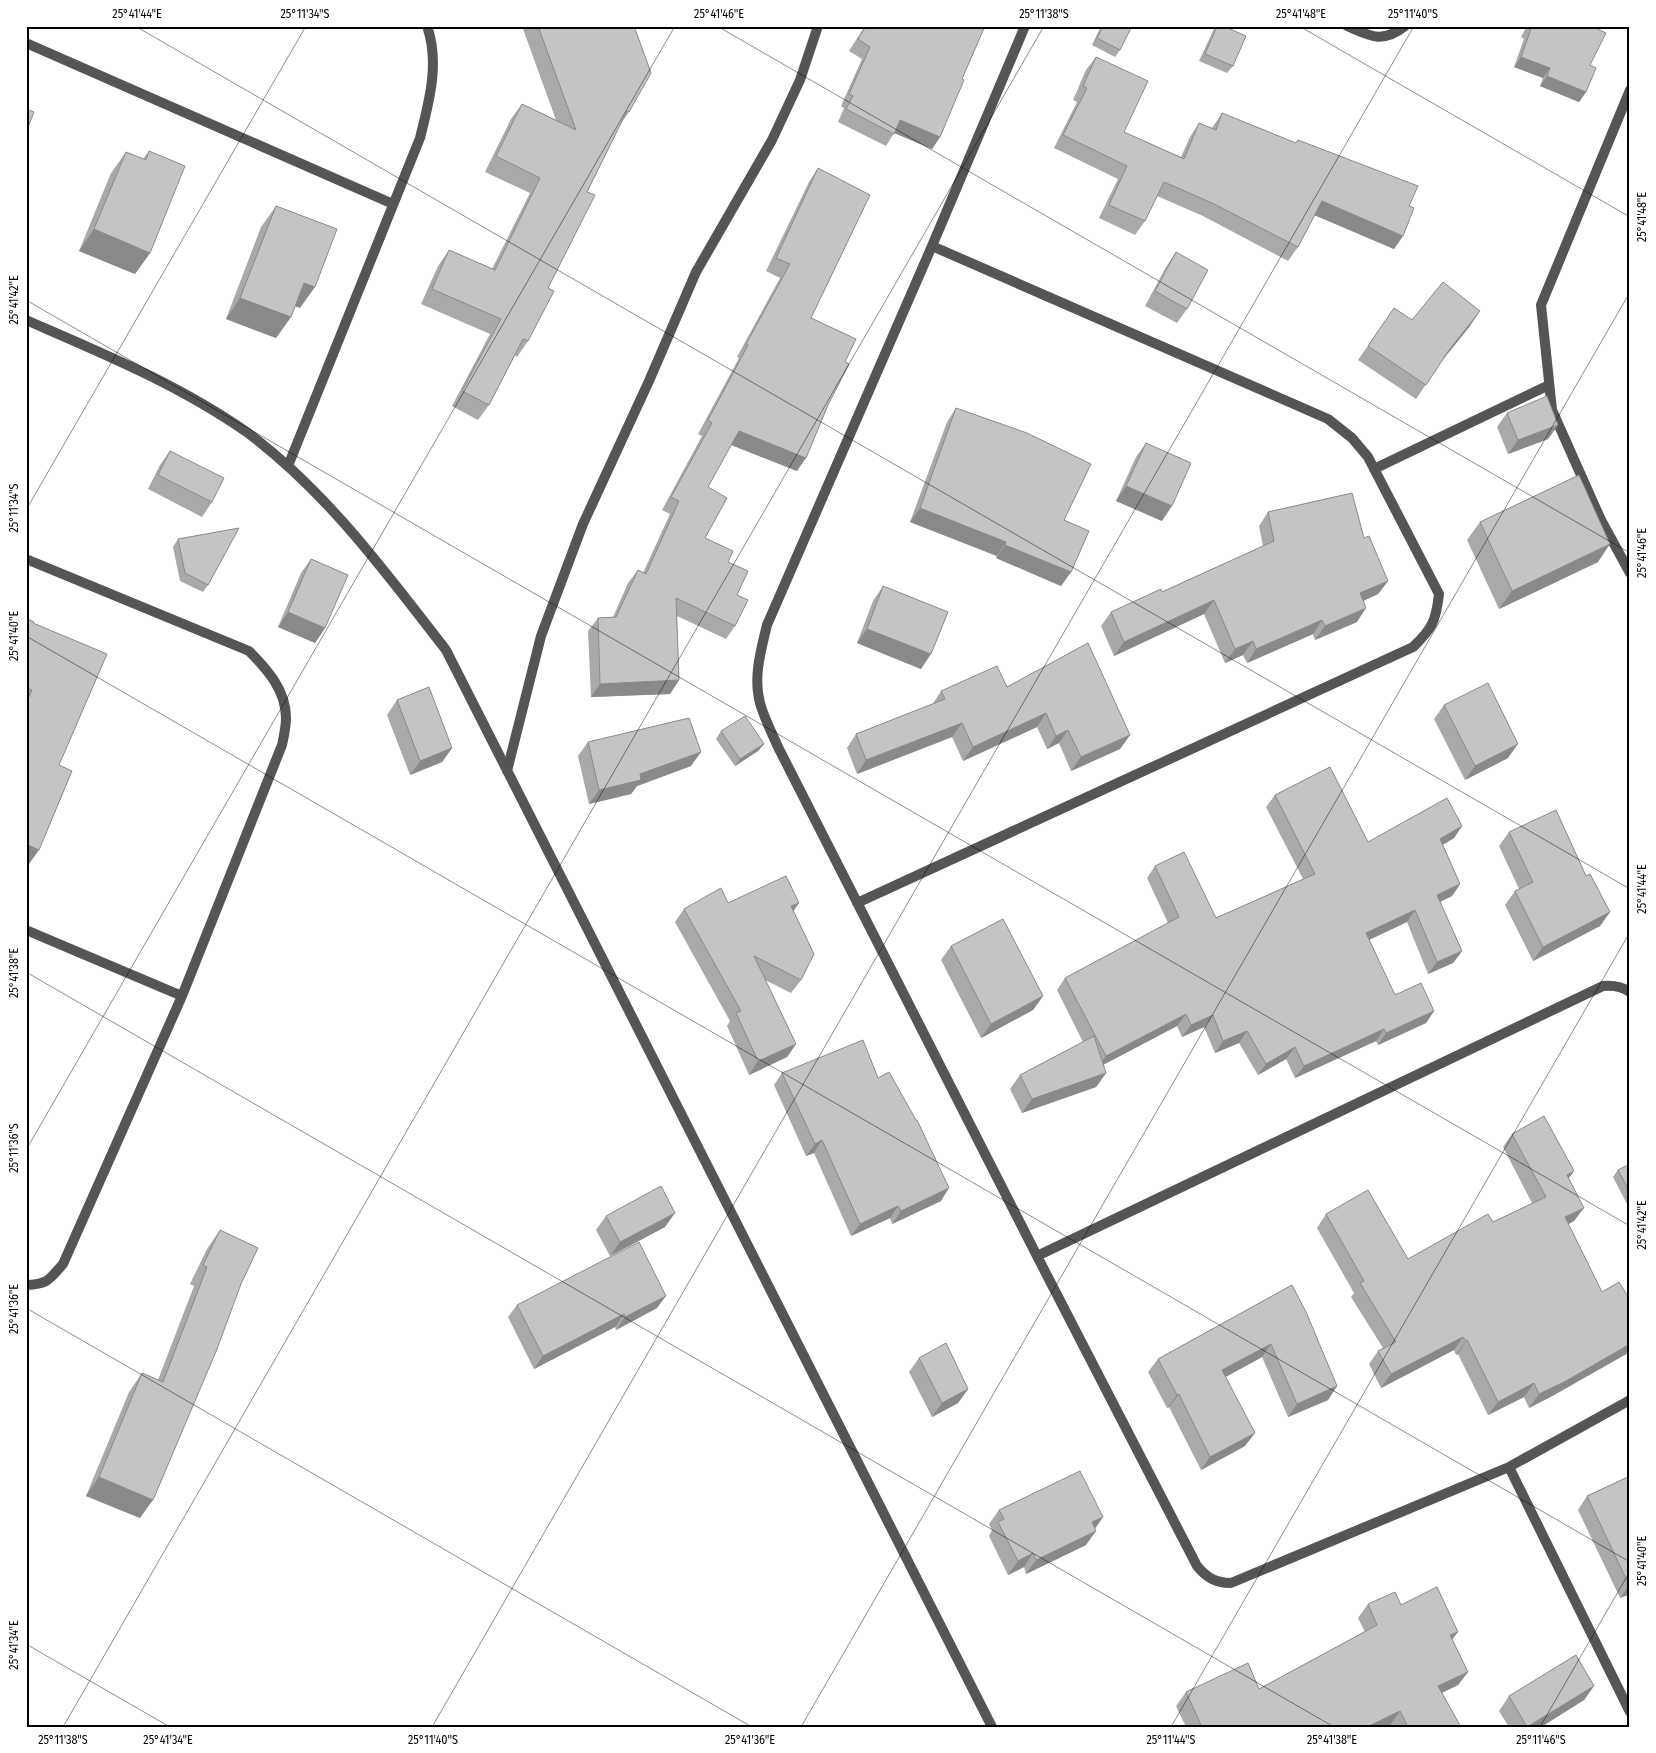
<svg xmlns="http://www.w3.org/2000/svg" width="1656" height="1753" font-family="'Fira Sans Condensed',sans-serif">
	<rect width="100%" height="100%" fill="#fff"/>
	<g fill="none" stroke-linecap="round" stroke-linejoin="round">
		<!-- street -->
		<path stroke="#555" stroke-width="10" d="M1025,26l-93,220 -165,379c-6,25 -14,52 -7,78 4,15 12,30 18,44l259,509 160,310c10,12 19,17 34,17l278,-116 121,-67
			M1347,26c23,10 35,18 58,0
			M26,43l367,161
			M1630,90l-89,215 11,105 49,110 29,53
			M26,320c76,33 154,65 222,113 79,59 138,140 198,217l546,1077
			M288,466l132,-328c9,-36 20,-75 7,-112
			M1374,469l175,-84
			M26,559l223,92c18,18 37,39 37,67 0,9 -2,18 -4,27l-100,251 -119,268c-14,16 -15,20 -37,21
			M507,771l34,-135 42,-112 66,-143 47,-109 76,-132 28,-60 18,-54
			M857,903l556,-256c19,-18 23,-26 26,-53l-71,-137 -16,-19 -24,-19 -396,-173
			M26,930l156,66
			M1037,1256l566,-270c10,-1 18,0 27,6
			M1509,1467l121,245"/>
	</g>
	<!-- wall -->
	<path fill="#a9a9a9" d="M522,26h112l-5,86 -10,14 -32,66 -39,96 -20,53 -11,16 -2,-2 -26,50 -11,15 -26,-14 38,-72 -69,-30 17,-38 11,-16 43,19 38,-76 -45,-21 26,-53 11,-15 34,16z
		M865,26h120l-23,53 -22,58 -8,12 -38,-16 -8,13 -48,-24 6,-14 -3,-2 21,-47 -13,-8z
		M1101,26h31l-12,24 -5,7 -23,-12z
		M1216,26h7l10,40 -6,7 -28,-12 14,-30z
		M1527,26h64l-1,39 -4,27 -7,10 -39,-16 3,-8 -29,-11 10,-28 -3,-2z
		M1096,57l28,75 57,25 9,-20 9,-14 13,5 10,-15 74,30 2,-3 111,66 -15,43 -80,-34 -16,32 -10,14 -85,-45 -46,-20 -12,25 -10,14 -36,-17 19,-39 -64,-31 23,-46 -4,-2 13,-30z
		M149,151l1,102 -15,21 -56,-23 32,-78 15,-21 17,7z
		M818,168l-7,150 34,44 -17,43 -31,66 -66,-26 -23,42 -3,51 23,24 9,33 -2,31 -9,13 -49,-23 2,64 -9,14 -79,3 -3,-66 10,-13 15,-1 15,-34 10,-13 5,3 27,-59 -8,-4 40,-74 -4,-2 41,-76 -2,-1 43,-79 -14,-7 43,-89z
		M276,206l24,102 -5,-2 -4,11 -15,21 -50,-19 35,-92z
		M1176,252l11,57 -10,14 -32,-17 21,-39z
		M1394,308l18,12 58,6 -28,35 -26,38 -58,-39z
		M956,408l115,164 -10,14 -65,-28 1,-2 -87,-34 37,-100z
		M1507,413l51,12 -10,14 -40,15 -11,-27z
		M1146,443l16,78 -46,-20 20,-44z
		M170,451l42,51 -10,15 -54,-28 12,-24z
		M1268,512l96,26 24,43 -10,13 -15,7 -6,21 -42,18 -2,-6 -66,29 -4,-8 -18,8 -21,-49 -90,42 -13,-30 10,-14 51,-20 101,-46 -4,-20z
		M1480,522l118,40 -99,47 -32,-69z
		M178,539l30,46 -5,7 -23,-11 -7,-34z
		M311,559l14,69 -10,15 -37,-16 23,-54z
		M883,586l38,83 -64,-26 16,-42z
		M26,618l7,5 26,142 -30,99 -3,-1z
		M1007,687l123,48 -10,14 -49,22 -12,-28 -12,6 -10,-22 -74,34 -11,-24 -95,37 -10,-26 9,-14 76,-29 9,-14z
		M397,700l55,48 -10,14 -32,13 -23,-60z
		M1444,705l64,53 -43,22 -31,-61z
		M721,731l43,13 -6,7 -23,15 -19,-27z
		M588,742l103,24 -54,20 -6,8 -42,10 -11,-48z
		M1275,795l93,47 94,-16 -8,12 -11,7 17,39 -8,12 -12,6 22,49 -9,12 -25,11 -21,-52 -38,18 26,55 39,16 -8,12 -48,22 -2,-4 -81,37 -9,-19 -28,16 -19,-32 -24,10 -11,-26 -22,10 -5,-11 -74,39 3,8 -10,14 -74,26 -12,-24 10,-14 63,-33 -26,-52 8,-12 103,-55 -21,-45 8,-12 61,52 87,-39 -37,-72z
		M1509,832l77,44 24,36 -10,14 -67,35 -28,-56 10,-14 4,-2 -20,-43z
		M728,903l65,8 8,69 -10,13 -26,-13 31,64 -9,13 -38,18 -22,-49 3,-5 -55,-99 9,-13z
		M951,946l92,50 -10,14 -52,28 -40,-78z
		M782,1073l96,5 63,123 -49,23 -2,-6 -39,18 -37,-83 -8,3 -32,-71z
		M1512,1134l57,44 5,43 -5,3 -13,170 -27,14 -5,-11 -36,18 -30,-61 -2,1 -2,-5 -73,38 -12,-24 9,-13 5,-3 -32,-51 3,-4 -37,-65 9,-14 82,45 85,-37 39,-19 -29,-56z
		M1630,1164v46l-17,-33 5,-7z
		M606,1216l59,11 -55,29 -14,-26z
		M220,1230l21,54 -101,234 -54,-22 43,-104 13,-19 16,7 36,-94 -4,-2 17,-35z
		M1292,1285l45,101 -9,14 -40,17 -26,-60 -37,20 20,69 -44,24 -32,-63 -2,1 -19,-36 10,-13z
		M517,1305l140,3 -41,22 -1,-3 -81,42 -26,-52z
		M919,1358l49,31 -10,14 -26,14 -23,-45z
		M1630,1476v118l-10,4 -42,-88 9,-14z
		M999,1510l104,7 -8,12 -9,16 -60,29 -2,-7 -16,8 -19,-39 3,-6 -3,-6z
		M1368,1604l33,1 51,34 16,33 -10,13 -16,8 19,34h-70l-1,-2 -4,2h-200l-10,-21 10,-14 73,-3 106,-57 -7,-14z
		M1594,1686l-10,14 -43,27h-32l-10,-16 10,-15z"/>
	<!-- shaded-wall -->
	<path fill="#898989" d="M1521,57l29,11 -7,10 -29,-11z
		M1547,76l39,16 -7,10 -39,-16z
		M900,120l40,17 -8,12 -40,-17z
		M1322,201l81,35 -9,13 -82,-35z
		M94,229l56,24 -15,21 -56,-23z
		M304,283l11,4 -15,21 -11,-4z
		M240,298l51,19 -15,21 -50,-19z
		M1480,311l-10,15 -31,38 10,-14z
		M1558,425l-10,14 -40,15 10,-14z
		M739,431l67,27 -9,13 -68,-27z
		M1126,486l46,20 -10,15 -46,-20z
		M920,508l86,34 -9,14 -87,-34z
		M1610,544l-12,18 -99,47 13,-18z
		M1005,545l66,27 -10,14 -65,-28z
		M1388,581l-10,13 -28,13 10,-14z
		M1214,600l-10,14 -90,42 10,-14z
		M1366,608l-9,14 -42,18 10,-14z
		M288,612l37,16 -10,15 -37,-16z
		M1322,620l-9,14 -66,29 9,-14z
		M867,629l64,25 -10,15 -64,-26z
		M1253,641l-10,14 -18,8 10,-14z
		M679,680l-9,14 -79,3 9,-13z
		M1046,713l-9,14 -74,34 10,-14z
		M962,723l-10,14 -95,37 9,-14z
		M1068,730l-9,13 -12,6 9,-13z
		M1130,735l-10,14 -49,22 10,-14z
		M764,744l-6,7 -23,15 5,-7z
		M1518,744l-10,14 -43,22 10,-14z
		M452,748l-10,14 -32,13 10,-14z
		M701,752l-10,14 -54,20 -6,8 -42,10 10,-14 41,-16z
		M1462,826l-8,12 -22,13 8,-12z
		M26,844l13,6 -10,14 -3,-1z
		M1460,884l-8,12 -23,11 8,-12z
		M799,903l-9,13 1,-10z
		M1415,910l-8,12 -49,23 8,-12z
		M1610,912l-10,14 -67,35 10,-14z
		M1462,951l-9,12 -25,11 9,-12z
		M1043,996l-10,14 -52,28 10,-14z
		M1434,1011l-8,12 -48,22 8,-12z
		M1186,1014l-9,12 -80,42 9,-12z
		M1213,1015l-9,12 -22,10 9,-12z
		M1384,1029l-8,12 -81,37 9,-12z
		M1247,1031l-8,12 -24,10 8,-12z
		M796,1044l-9,13 -38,18 9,-14z
		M1295,1047l-9,12 -28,16 8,-11z
		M1106,1073l-10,14 -74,26 10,-14z
		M822,1140l-8,13 -8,3 9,-12z
		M1574,1171l-10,14 3,-10z
		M949,1188l-8,13 -49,23 9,-13z
		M898,1206l-8,12 -39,18 9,-12z
		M1584,1208l-10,13 -18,9 9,-13z
		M675,1213l-10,14 -55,29 10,-14z
		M666,1296l-9,12 -41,22 9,-13z
		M624,1314l-9,13 -81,42 9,-13z
		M1463,1337l-9,13 -73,38 10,-14z
		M1467,1340l-9,14 -2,1 10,-14z
		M1271,1344l-9,13 -49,27 9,-14z
		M1630,1344v8l-74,42 -27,14 10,-14z
		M1534,1383l-10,14 -36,18 10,-13z
		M1337,1386l-9,14 -40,17 9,-13z
		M968,1389l-10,14 -26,14 10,-14z
		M1179,1394l-10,13 -2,1 10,-13z
		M1255,1433l-10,13 -44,24 9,-13z
		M99,1477l54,23 -13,18 -54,-22z
		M1103,1517l-10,14 -1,-9z
		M1096,1531l-10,14 -60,29 10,-14z
		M1033,1553l-9,14 -16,8 10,-14z
		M1630,1585v9l-10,4z
		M1458,1632l-10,13 2,-10z
		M1468,1672l-10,13 -29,14 9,-13z
		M1594,1686l-10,14 -43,27h-13z
		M1400,1711l-10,14 -4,2h-19z"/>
	<!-- building -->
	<path fill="#c4c4c4" stroke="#898989" d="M538,26h96l17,47 -22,39 -2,-1 -40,81 8,3 -47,93 6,3 -26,50 -5,-2 -34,66 -27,-14 39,-72 -69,-30 17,-39 46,20 45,-92 -44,-22 26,-52 54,26z
		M866,26h119l-23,53 2,1 -24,57 -40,-17 -6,14 -48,-25 7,-13 -4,-2 21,-47 -12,-8z
		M1103,26h29l-12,24 -23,-12z
		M1217,26h6l23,10 -13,30 -28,-12z
		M1529,26h62l15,7 -16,32 6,3 -10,24 -39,-16 3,-8 -29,-11 10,-28 -3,-1z
		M1096,57l52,24 -24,51 60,27 15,-36 17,7 6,-17 74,30 2,-3 120,46 -9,20 5,2 -11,28 -81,-35 -24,46 -86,-44 -48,-21 -19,39 -36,-16 18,-39 -64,-31 24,-47 -4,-2z
		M26,109l8,3 -8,20z
		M149,151l36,15 -35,87 -56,-24 32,-77 20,8z
		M818,168l52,27 -59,123 45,21 -11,23 4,2 -21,41 -22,53 -67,-27 -31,56 19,11 -22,40 28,13 -5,11 20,9 -11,24 11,5 -13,26 -59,-28 3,82 -79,4 -2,-66 18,-1 22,-47 8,4 33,-73 -8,-4 41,-74 -4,-3 40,-75 -2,-1 44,-80 -14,-6z
		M276,206l61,23 -22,58 -11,-4 -13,34 -51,-19z
		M1176,252l32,18 -21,39 -32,-18z
		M1443,282l37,29 -31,39 -23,35 -58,-39 26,-38 18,12z
		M1547,396l11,29 -40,15 -11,-27z
		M956,408l71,25 64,31 -27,56 25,11 -18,41 -66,-27 1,-3 -86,-34z
		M1146,443l45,20 -19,43 -46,-20z
		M170,451l54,27 -12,24 -54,-27z
		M1579,475l31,69 -98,47 -32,-69z
		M1352,493l12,45 5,-2 19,45 -28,12 6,15 -41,18 -3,-6 -66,29 -3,-8 -18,8 -21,-49 -90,42 -13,-30 50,-23 1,3 112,-51 -6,-29z
		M239,528l-31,57 -23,-12 -7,-34z
		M311,559l37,16 -23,53 -37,-16z
		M883,586l65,26 -17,42 -64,-25z
		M26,618l8,4 -1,1 74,31 -48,111 13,6 -33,79 -13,-6v-140l6,-14 -6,-3z
		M1088,643l42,92 -49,22 -13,-27 -12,6 -10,-23 -73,34 -11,-24 -96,37 -10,-26 89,-35 -4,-8 56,-25 10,21z
		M1488,683l30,61 -43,22 -31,-61z
		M429,687l23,61 -32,13 -23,-61z
		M745,716l19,28 -24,15 -19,-28z
		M689,718l12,34 -61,22 1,6 -42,10 -11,-48z
		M1330,767l38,75 79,-44 15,28 -22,13 20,45 -23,11 25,56 -25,11 -22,-52 -49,23 29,62 26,-12 13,28 -48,22 -2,-4 -80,37 -9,-19 -29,17 -19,-33 -24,10 -10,-26 -22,10 -5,-11 -80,42 -41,-78 114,-61 -24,-51 29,-14 32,66 99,-44 -40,-79z
		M1556,810l30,66 4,-2 20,38 -67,35 -28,-56 18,-9 -24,-50z
		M786,876l13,27 -8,3 23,48 -13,26 -47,-24 42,88 -38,17 -22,-48 5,-2 -57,-102 37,-21 7,15z
		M1003,919l40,77 -52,28 -40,-78z
		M1094,1036l12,37 -74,26 -12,-24z
		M863,1040l15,38 11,-6 27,48h1l32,68 -48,23 -3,-5 -38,18 -38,-84 -7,4 -33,-71z
		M1544,1116l30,55 -7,4 17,33 -19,9 37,75 17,-10 11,18v44l-64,37 -27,13 -5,-11 -36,19 -31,-62 -1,1 -3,-4 -72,37 -13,-23 18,-9 -36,-59 4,-2 -38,-67 42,-24 40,69 80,-45 5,8 53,-25 -34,-63z
		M1630,1164v28l-12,-22z
		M661,1186l14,27 -55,29 -14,-26z
		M220,1230l38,18 -17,36 -24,65 -64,151 -54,-23 43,-104 21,9 44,-115 -4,-2z
		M639,1242l27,54 -41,21 -1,-3 -81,42 -26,-51z
		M1292,1285l14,27 31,74 -40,18 -26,-60 -49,26 33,63 -45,24 -31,-63 -2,1 -19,-36z
		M946,1343l22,46 -26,14 -23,-45z
		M1080,1471l23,46 -11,5 4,9 -60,29 -3,-7 -15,8 -20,-39 6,-3 -5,-9z
		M1630,1476v109h-1l-42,-89z
		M1437,1587l21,45 -8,3 18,37 -30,14 23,41h-53l-8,-16 -33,16h-165l-16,-35 62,-29 11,26 118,-64 -9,-21 27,-12 6,13z
		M1576,1655l18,31 -67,41 -18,-31z"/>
	<!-- ticks -->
	<path fill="none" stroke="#000" stroke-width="1" stroke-opacity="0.45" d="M135,26l1495,863M717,26l913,527M1299,26l331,191M26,300l1604,926M26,510l280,-484M26,636l1604,926M26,972l1308,755M26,1150l649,-1124M26,1308l726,419M26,1644l144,83M63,1727l981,-1701M432,1727l982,-1701M801,1727l829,-1435M1171,1727l459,-795M1540,1727l90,-156"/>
	<!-- border -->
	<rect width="1656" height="1753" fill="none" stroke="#ffffff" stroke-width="55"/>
	<rect x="28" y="28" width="1600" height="1698" fill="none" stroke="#000" stroke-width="2"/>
	<g font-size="12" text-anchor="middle" fill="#000">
		<text x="137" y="18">25°41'44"E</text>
		<text x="305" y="18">25°11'34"S</text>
		<text x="719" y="18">25°41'46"E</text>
		<text x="1044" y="18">25°11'38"S</text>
		<text x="1301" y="18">25°41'48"E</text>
		<text x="1413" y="18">25°11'40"S</text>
		<text transform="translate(1642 217) rotate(-90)" y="4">25°41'48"E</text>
		<text transform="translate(14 300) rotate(-90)" y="4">25°41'42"E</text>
		<text transform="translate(14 508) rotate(-90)" y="4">25°11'34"S</text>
		<text transform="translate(1642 553) rotate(-90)" y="4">25°41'46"E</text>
		<text transform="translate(14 636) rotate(-90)" y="4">25°41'40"E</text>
		<text transform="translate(1642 889) rotate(-90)" y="4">25°41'44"E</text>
		<text transform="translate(14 973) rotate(-90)" y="4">25°41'38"E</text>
		<text transform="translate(14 1148) rotate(-90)" y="4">25°11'36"S</text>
		<text transform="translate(1642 1225) rotate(-90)" y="4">25°41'42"E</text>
		<text transform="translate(14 1309) rotate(-90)" y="4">25°41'36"E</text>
		<text transform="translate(1642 1561) rotate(-90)" y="4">25°41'40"E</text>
		<text transform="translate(14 1645) rotate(-90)" y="4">25°41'34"E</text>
		<text x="63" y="1744">25°11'38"S</text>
		<text x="168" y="1744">25°41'34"E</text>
		<text x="433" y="1744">25°11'40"S</text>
		<text x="750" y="1744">25°41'36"E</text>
		<text x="1171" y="1744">25°11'44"S</text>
		<text x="1332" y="1744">25°41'38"E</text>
		<text x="1541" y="1744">25°11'46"S</text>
	</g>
</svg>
